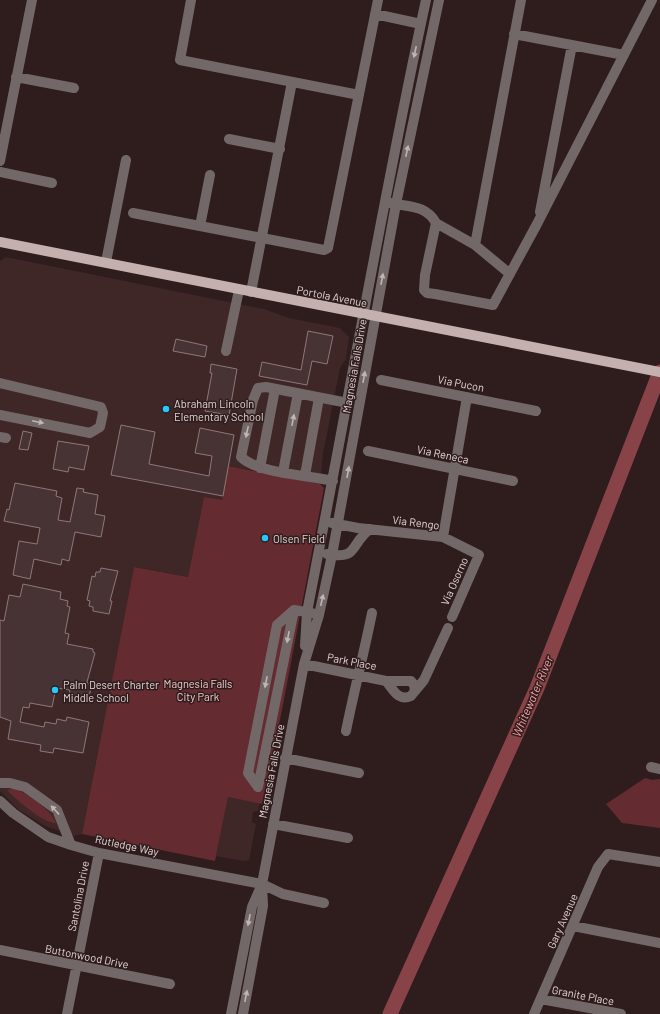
<svg xmlns="http://www.w3.org/2000/svg" width="660" height="1014" font-family="Barlow,sans-serif">
	<rect width="100%" height="100%" fill="#2f1c1d"/>
	<!-- built -->
	<path fill="#3f2627" d="M6,257l258,52 25,9 51,10 9,9 -3,22 -6,9 -17,86 -3,30 -91,-18 -7,35 -18,-4 -16,80 -54,-10 -52,267 -8,2 -29,-10 -26,-16 -19,-19v-530z
		M228,797l32,6 -2,8 -5,1 -1,10 4,2 -7,36 -6,1 -27,-5z"/>
	<!-- green -->
	<path fill="#642c30" d="M228,466l92,18 4,4 -42,222 -20,94 -34,-7 -13,64 -133,-27 52,-267 54,10 16,-80 18,3z
		M645,778l7,2 8,-1v49l-38,-5 -16,-19z
		M13,788c12,4 39,22 43,35 -12,1 -41,-24 -49,-33z"/>
	<g fill="none" stroke-linecap="round" stroke-linejoin="round">
		<!-- river -->
		<path stroke="#874348" stroke-width="15" d="M390,1014l147,-326 123,-316"/>
	</g>
	<!-- building -->
	<path fill="#483334" stroke="#8f7778" d="M308,331l25,5 -6,28 -15,-3 -5,24 -48,-9 3,-14 39,8z
		M176,339l31,7 -2,11 -32,-6z
		M211,364l26,5 -8,46 -24,-4 7,-38h-2z
		M121,425l34,7 -6,32 60,12 3,-20 -17,-3 5,-25 34,7 -11,61 -112,-21z
		M23,431l9,2 -4,17 -9,-1z
		M58,441l31,5 -5,24 -15,-3 -1,5 -15,-3z
		M15,483l42,8 -1,5 6,2 -4,22 12,2 7,-34 7,1 -1,3 15,3 -3,19 10,2 -4,21 -26,-5 -6,29 -7,-2 -1,6 -27,-6 -4,20 -17,-4 6,-34 18,3 3,-16 -36,-7 3,-12 2,1z
		M101,568l17,3 -8,30h2l-3,13 -16,-3v-4l-4,-1 1,-5 -3,-1 5,-24 3,1 1,-5h4z
		M23,584l38,8 -1,7 8,2 -1,5 3,1 -5,26 4,1 -2,10 26,5v3l2,1 -8,29 4,5 -1,6 -5,3 -1,5 -16,-3 2,-8 -14,-2 -4,19 -22,-4 -1,5 -6,-1 -3,15 24,5 1,-5 11,2 1,-5 9,2 1,-4 22,5 -6,31 -29,-5 -1,5 -13,-2 1,-6 -33,-6 3,-18 -11,-4v-97l4,1 5,-26 11,2z"/>
	<g fill="none" stroke-linecap="round" stroke-linejoin="round">
		<!-- minor -->
		<path stroke="#736868" stroke-width="10" d="M191,0l-11,60 179,35
			M375,14l46,10
			M514,34l110,21
			M16,77l58,11
			M229,139l51,10
			M0,161l32,-161
			M0,172l52,11
			M390,203c19,4 36,2 46,20
			M540,212l32,-167
			M133,213l191,37 4,-2 50,-248
			M200,226l10,-51
			M475,245l-39,-22 -11,52 -1,15 3,3 8,1 58,11 44,-81 115,-224
			M106,262l20,-102
			M510,274l-35,-29 46,-245
			M251,292l41,-210
			M226,351l13,-61
			M381,380l155,31
			M0,383l101,24 2,6 -3,14 -10,6 -90,-18
			M0,437l6,1
			M368,451l145,30
			M260,468l15,-79
			M283,472l15,-79
			M305,475l14,-77
			M333,481c-25,-6 -74,-7 -92,-24l12,-57 5,-12 8,-1 82,16
			M332,523l26,5 85,9 36,18 -27,62
			M443,537l24,-140
			M327,554c32,6 22,-9 43,-25
			M305,646l2,-34c40,-204 75,-409 119,-612
			M304,664l82,17c7,8 12,21 25,15l4,-5 -1,-6 -3,-4h-25
			M415,691l9,-11 24,-52
			M346,731c8,-40 18,-78 26,-118
			M285,758l74,15
			M651,767l9,2
			M0,783h10l15,4 32,23 14,35
			M258,787l36,-177 18,3
			M258,787l-10,-14 29,-148 17,-15
			M0,801l13,12 35,24 23,8 28,8 163,31 21,10 41,9
			M273,824l75,14
			M573,926l87,17
			M0,950l170,34
			M541,999l80,15
			M67,1014l32,-161
			M231,1014l21,-107 10,-23 42,-220 15,-49 13,-60 64,-351 43,-204
			M243,1014l20,-108 -1,-20
			M534,1014l64,-147 10,-13 52,8"/>
		<!-- major -->
		<path stroke="#c5b0b0" stroke-width="10" d="M0,242l660,130"/>
	</g>
	<!-- one-way arrows -->
	<defs><path id="oneway-solid" d="M-6-.8H1V-3.2L6.5 0L1 3.2V.8H-6Z"/></defs>
	<g fill="#c1b4b4">
		<use href="#oneway-solid" transform="translate(415 52) rotate(102)"/>
		<use href="#oneway-solid" transform="translate(407 151) rotate(-78)"/>
		<use href="#oneway-solid" transform="translate(382 279) rotate(-79)"/>
		<use href="#oneway-solid" transform="translate(364 377) rotate(-80)"/>
		<use href="#oneway-solid" transform="translate(293 420) rotate(-79)"/>
		<use href="#oneway-solid" transform="translate(38 422) rotate(12)"/>
		<use href="#oneway-solid" transform="translate(247 432) rotate(102)"/>
		<use href="#oneway-solid" transform="translate(348 472) rotate(-80)"/>
		<use href="#oneway-solid" transform="translate(322 600) rotate(-77)"/>
		<use href="#oneway-solid" transform="translate(288 637) rotate(101)"/>
		<use href="#oneway-solid" transform="translate(266 682) rotate(101)"/>
		<use href="#oneway-solid" transform="translate(55 810) rotate(-133)"/>
		<use href="#oneway-solid" transform="translate(249 920) rotate(101)"/>
		<use href="#oneway-solid" transform="translate(246 996) rotate(-79)"/>
	</g>
	<!-- markers -->
	<g fill="#25c9fe" stroke="#2f1c1d" stroke-width="1.5">
		<circle cx="166" cy="409" r="4"/>
		<circle cx="265" cy="538" r="4"/>
		<circle cx="55" cy="690" r="4"/>
	</g>
	<g text-anchor="middle" dominant-baseline="central" stroke-width="3" stroke-linejoin="round" paint-order="stroke">
		<!-- street labels -->
		<g font-size="11" fill="#e2d4d4" stroke="#2f1c1d">
			<text transform="translate(332 296) rotate(11)">Portola Avenue</text>
			<text transform="translate(354 366) rotate(-80)">Magnesia Falls Drive</text>
			<text transform="translate(461 383) rotate(11)">Via Pucon</text>
			<text transform="translate(443 454) rotate(12)">Via Reneca</text>
			<text transform="translate(416 522) rotate(7)">Via Rengo</text>
			<text transform="translate(454 581) rotate(-66)">Via Osorno</text>
			<text transform="translate(352 661) rotate(11)">Park Place</text>
			<text transform="translate(271 771) rotate(-79)">Magnesia Falls Drive</text>
			<text transform="translate(127 845) rotate(12)">Rutledge Way</text>
			<text transform="translate(78 896) rotate(-79)">Santolina Drive</text>
			<text transform="translate(562 921) rotate(-66)">Gary Avenue</text>
			<text transform="translate(87 956) rotate(11)">Buttonwood Drive</text>
			<text transform="translate(583 995) rotate(11)">Granite Place</text>
		</g>
		<!-- poi labels -->
		<g font-size="11" fill="#e2d4d4" stroke="#2f1c1d" text-anchor="start">
			<text x="174" y="403">Abraham Lincoln<tspan x="174" dy="13">Elementary School</tspan></text>
			<text x="273" y="538">Olsen Field</text>
			<text x="63" y="684">Palm Desert Charter<tspan x="63" dy="13">Middle School</tspan></text>
		</g>
		<!-- park labels -->
		<g font-size="11" fill="#f4c9c9" stroke="#2f1c1d">
			<text x="198" y="683">Magnesia Falls<tspan x="198" dy="13">City Park</tspan></text>
		</g>
		<!-- water labels -->
		<g font-size="12" font-style="italic" fill="#f8a5a9" stroke="#2f1c1d">
			<text transform="translate(532 696) rotate(-67)">Whitewater River</text>
		</g>
	</g>
</svg>
